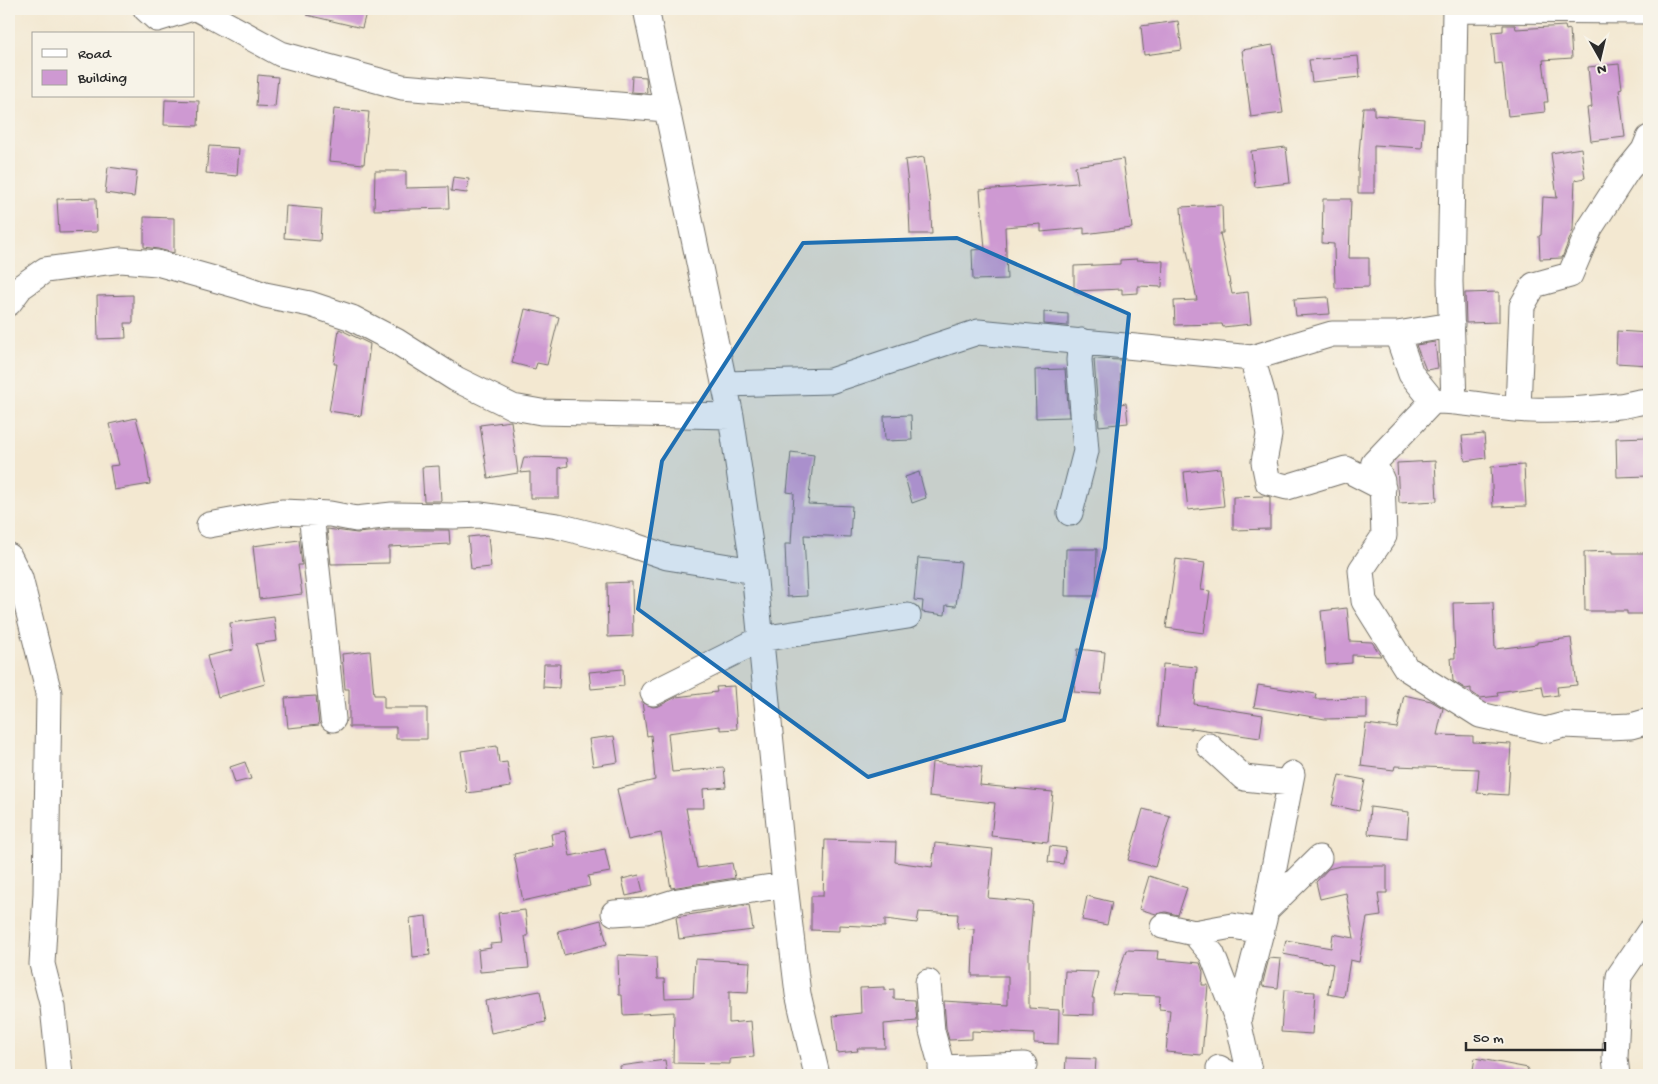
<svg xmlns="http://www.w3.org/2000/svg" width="1658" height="1084" font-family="'Gochi Hand',sans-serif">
	<rect width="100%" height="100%" fill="#f7f3e8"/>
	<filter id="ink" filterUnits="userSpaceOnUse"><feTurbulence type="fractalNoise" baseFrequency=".02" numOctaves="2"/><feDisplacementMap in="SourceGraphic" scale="10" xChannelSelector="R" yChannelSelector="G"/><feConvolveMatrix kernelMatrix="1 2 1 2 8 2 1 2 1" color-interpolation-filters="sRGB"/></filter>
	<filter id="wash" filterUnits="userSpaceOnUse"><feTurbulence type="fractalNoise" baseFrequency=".0096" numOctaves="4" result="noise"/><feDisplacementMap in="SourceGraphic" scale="20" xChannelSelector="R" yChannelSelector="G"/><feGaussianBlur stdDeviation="1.12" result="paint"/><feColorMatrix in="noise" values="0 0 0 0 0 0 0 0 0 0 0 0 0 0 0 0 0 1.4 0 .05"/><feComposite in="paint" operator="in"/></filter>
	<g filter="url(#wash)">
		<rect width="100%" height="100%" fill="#f3e8d1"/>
		<g id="blocks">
			<!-- building -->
			<path fill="#ce99d2" d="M308,9h59l-5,19 -55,-13z
				M1178,21l4,29 -38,5 -3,-29z
				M1503,25h12l1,4 49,-3 1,4 4,-1 2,29 -29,2 5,42h-4l1,10 -37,4 -6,-53 -7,1 -3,-32 11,-1z
				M1273,45l10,68 -32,4 -9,-67z
				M1358,56l2,21 -48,5 -3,-22z
				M1619,64l3,24 -3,1 6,48 -34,4 -4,-33 5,-1 -4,-40z
				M258,75l20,2 -3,30 -19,-1z
				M632,76l14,1 1,16 -16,-1z
				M165,100l34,1 -1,25 -34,-1z
				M1363,107h11v8l50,4 -2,29 -48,-3v48h-16v-27z
				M334,109l35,3 -5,52 -35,-3z
				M209,146l30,2 -2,28 -31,-3z
				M1286,147l4,36 -35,4 -4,-36z
				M1581,148l4,30 -10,2 -2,50 -11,28 -22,1 -1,-23 2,-1 2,-38 14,1 -6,-45z
				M924,157l5,40h1l2,37h-22l-2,-50 -3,-24z
				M1123,159l9,69 -48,6v-6l-43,4v-8l-36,3 2,52 -34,1 -1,-30 13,-1 -5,-59 98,-7 -3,-17z
				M108,167l29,4 -3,26 -29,-4z
				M375,171h31v17l42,-1 1,21 -75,2z
				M453,177l16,2 -2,14 -16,-2z
				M96,198l1,34 -38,1 -2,-34z
				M1323,199h28l-2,59h20v29l-34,1 -1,-44 -12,-1z
				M1222,205l1,28h-3l12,61 16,-2 3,32 -28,3 -1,-3 -47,1 -1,-24 23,-1 -15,-75 -1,-18z
				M286,206l36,3 -2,32 -36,-3z
				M144,217l30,1v35l-16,-4 -14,-2z
				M1137,259v1l26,1 -1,26 -24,-1v7l-16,1v-5l-48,2v-25l46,-2v-4z
				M1499,292v30l-33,1 -1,-30z
				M133,295v28h-8l1,15 -28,1 -1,-43z
				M1328,297l2,17 -34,2 -2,-17z
				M525,309l34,8 -12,48 -10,-2 -2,6 -23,-6z
				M1044,312l24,2v12l-24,-2z
				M339,329l31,15 -9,72 -32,-5 8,-47h-3z
				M1617,331l32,2v32l-33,-2z
				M1435,342l3,26 -12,2 -10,-25z
				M1094,359l27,1 -1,44 6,-1 2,20 -29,3z
				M1065,369l4,48 -33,1 -1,-48z
				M911,415l1,25 -27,1 -1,-25z
				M136,418l9,34 5,32 -36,6 -4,-24 9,-1 -10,-41z
				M511,421l7,52 -30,5 -8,-53z
				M1484,434l2,24 -21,3 -3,-25z
				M1649,437v39l-32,1 -1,-39z
				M791,452l23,3 -6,49 44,2 -2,31 -46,-2 3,61 -20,1 -2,-53h6l3,-51 -7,-1z
				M524,457l43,1 1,8 -9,2v30h-29v-26l-10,1z
				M1435,461l2,40 -38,2 -2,-40z
				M1524,465l2,41 -33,1 -2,-40z
				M439,466l2,35h-17l-2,-34z
				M1220,468l4,38 -36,4 -4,-38z
				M919,472l7,26 -14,5 -7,-26z
				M1266,496l4,1v32l-37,1v-33z
				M327,529l30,4 32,-3h60l1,14 -61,3v16l-58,1z
				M488,535l3,32 -20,2 -3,-32z
				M299,540l3,25h-4l4,29 -43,5 -6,-53z
				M1066,549h31l-1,47h-31z
				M1613,551v2h36v61h-22v-3h-42l-1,-59z
				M918,558l43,4 -5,44 -10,-1 -1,10 -23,-3 1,-11 -9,-1z
				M1176,559l29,4 -4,27 9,1 -6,42 -38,-5z
				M632,582l1,54 -25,1 -1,-54z
				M1493,602l2,47 42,-5v-2l34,-4 6,47 -20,2 1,8 -14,2 -2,-11 -45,6 1,4 -18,2 -9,-6v-4l-5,1 -13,-8 -2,-23h4l-2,-55z
				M1347,608l3,33 22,1 9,14 -29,-1v8l-26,2 -5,-54z
				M274,617l3,24 -21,3 9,40 -47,13 -11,-41 26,-6 -3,-27z
				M1078,649l27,3 -4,42 -27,-2z
				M370,651l4,44h10v13h43v31h-31v-12h-47v-38h-4l-3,-35z
				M544,664h16l-1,24 -16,-1z
				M1163,664l34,3 -3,37 69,11 -3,23 -68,-10v1l-34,-3z
				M623,669l1,17 -33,3 -2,-17z
				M1258,685l58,9 -1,5 52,-1v20l-42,1 -71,-12z
				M734,686l3,43 -17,1v-4l-52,7 4,39 52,-4 2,19 -23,2 1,19h-18l11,60 35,-5 3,15 -64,10 -10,-55 -33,7 -11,-51 38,-9 -4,-45 -4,1 -5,-34 11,5 6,-1 17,-9 41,-5 -1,-5z
				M1404,695l27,6 12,7 -6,27 36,1v6l38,2 -3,51 -31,-2 2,-24 -84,-3 -1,4 -33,-4 5,-42 31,4z
				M316,696l3,29 -31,3 -3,-30z
				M614,736l4,26 -25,4 -4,-27z
				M497,746l2,17 8,-1 4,25 -44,6 -6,-42z
				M245,762l6,17 -16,4 -5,-16z
				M932,762l50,5 -2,18 73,7 -5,50 -57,-6 4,-33 -66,-7z
				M1339,775l26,5 -6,31 -27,-6z
				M1370,807l39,5 -2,26 -39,-4z
				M1143,809l27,7 -15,51 -27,-7z
				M565,831l5,25 35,-7 5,23 -22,4 2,10 -67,15 -9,-47 39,-8 -2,-12z
				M825,840l71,2 -1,20 37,5 3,-24 58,6 -5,49 45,4 -4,46v60l30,2 -1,34 -24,-1v-9l-62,-3v8l-23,1 -3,-12 -2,-27 64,4v-29h-36l2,-47 -17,-1 1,-14 -39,-2 -2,11 -32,-4v8l-46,-2v6l-28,-1v-34h12z
				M1050,846l16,2 -3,16 -15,-2z
				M1340,866h47v27h-9l3,23 -14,2 -8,44 -9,-2 -6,37 -16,-3 5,-30 -50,-10 3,-14 45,8 2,-14 21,4 -8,-45 -26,6 -4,-17 12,-13z
				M639,875l4,17 -17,4 -4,-17z
				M1149,876l38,12 -9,27 -12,-3 -10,2 -17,-5z
				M1087,896l25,6 -5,23 -25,-5z
				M749,905l4,25 -74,9 -3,-22z
				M525,910l3,26h-3l4,32 -49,4 -2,-22 13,-2 -1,-4 12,-1 -4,-30z
				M426,916l4,39 -17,2 -3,-39z
				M601,920l6,24 -43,11 -6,-24z
				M1126,950l32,1 -1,8 43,4 3,9 -1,13h6l-6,70 -36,-3 4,-42 -11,-1 1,-13 -48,-2z
				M618,955l38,2 1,22h7l1,19 28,-1 2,-38 55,3 -2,31 -19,-1v31l22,-2 3,36 -24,2v5l-57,-1 1,-51 -51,3 -1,-20h-3z
				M1269,958l12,1 -3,29 -16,-2z
				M1065,971l33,1 -6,26h2v17l-31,-1z
				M884,987v3l10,-1v10l21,1 2,21 -33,3 1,24h-28l1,3 -21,2 -4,-37 28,-3 -1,-25z
				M1284,990l31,2 -3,42 -31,-2z
				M540,991l6,31 -55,11 -6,-32z
				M1066,1058l30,1 -1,16h-30z
				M1475,1058l53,10 -1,7h-55z
				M665,1060l2,15h-46l-1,-9z"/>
		</g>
	</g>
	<g filter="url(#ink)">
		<use href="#blocks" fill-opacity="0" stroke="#716d65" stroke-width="1"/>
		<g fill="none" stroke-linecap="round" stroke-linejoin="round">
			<!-- minor casing -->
			<g stroke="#716d65" stroke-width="27">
				<path id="minor" d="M146,9l11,10 32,-10
					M198,9l83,45 121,33 264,22
					M646,9l85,407 23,155 31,314 13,109 19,81
					M9,303l12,-16 24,-17 76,-10 36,3 82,23 26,9 45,9 42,14 44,23 60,38 57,28 28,5 190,4
					M1397,334l14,40 22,27
					M725,384l105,-3 148,-49 274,26
					M1649,401c-10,0 -19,4 -30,5 -29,3 -58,5 -88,4 -33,-1 -65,-9 -98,-9l-59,62 8,18 2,55 -23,34 3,31 42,67 74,47 65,15 19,-5 43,2 24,-1 18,-5
					M1454,402l-4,-120 5,-272 194,1
					M1518,409l4,-103 12,-21 36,-10 20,-47 37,-57 17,-21 5,-12
					M1383,488l-37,-19 -59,18 -19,-5 -4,-20 5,-27 -5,-36 -12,-41 80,-24h65l55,-9
					M311,513l22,206
					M1070,513l16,-62 -7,-91 2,-19
					M209,525l73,-13 48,2 26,5 36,-4 62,1 28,-1 76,11 68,17 41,14 87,14
					M9,556l11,22 29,115 -3,200 -4,71 11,43 7,68
					M653,693l108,-54 147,-23
					M1209,746l35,32 46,5
					M1267,909l52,-51
					M614,913l32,-2 32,-10 107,-16
					M1163,926l31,7 18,21 26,67
					M1194,933l38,-7 30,5
					M928,982l4,49 12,44
					M941,1068l83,-3
					M1219,1068l12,7
					M1250,1075l-12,-54 26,-101 28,-146
					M1617,1075l-2,-17 4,-82 30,-44"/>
			</g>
			<!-- minor -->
			<use href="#minor" stroke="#fff" stroke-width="25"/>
		</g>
	</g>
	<!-- marked area -->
	<path fill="#1f6fb2" fill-opacity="0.2" stroke="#1f6fb2" stroke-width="4" stroke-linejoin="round" d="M957,238l172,76 -24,234 -41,172 -196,57 -230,-168 24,-148 141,-218z"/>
	<!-- margin -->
	<rect width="1658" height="1084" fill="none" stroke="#f7f3e8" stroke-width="30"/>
	<!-- legend -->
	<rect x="32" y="32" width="162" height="65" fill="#f7f3e8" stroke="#a5a39c"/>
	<rect x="42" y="49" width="25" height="8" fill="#ffffff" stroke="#a5a39c"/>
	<text x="78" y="58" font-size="15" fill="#2b2b2b">Road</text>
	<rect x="42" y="70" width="25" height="15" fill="#ce99d2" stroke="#a5a39c"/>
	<text x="78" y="82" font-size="15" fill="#2b2b2b">Building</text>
	<!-- north arrow -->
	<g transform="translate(1600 58) rotate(172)" stroke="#f7f3e8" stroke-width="4" paint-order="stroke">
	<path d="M0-4L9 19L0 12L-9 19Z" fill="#2b2b2b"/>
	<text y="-8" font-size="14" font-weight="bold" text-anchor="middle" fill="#2b2b2b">N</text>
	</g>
	<!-- scale -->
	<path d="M1466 1042v8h139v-8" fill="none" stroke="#2b2b2b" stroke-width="2.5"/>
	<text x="1473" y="1042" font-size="15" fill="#2b2b2b" stroke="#f7f3e8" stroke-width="4" paint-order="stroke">50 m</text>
</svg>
